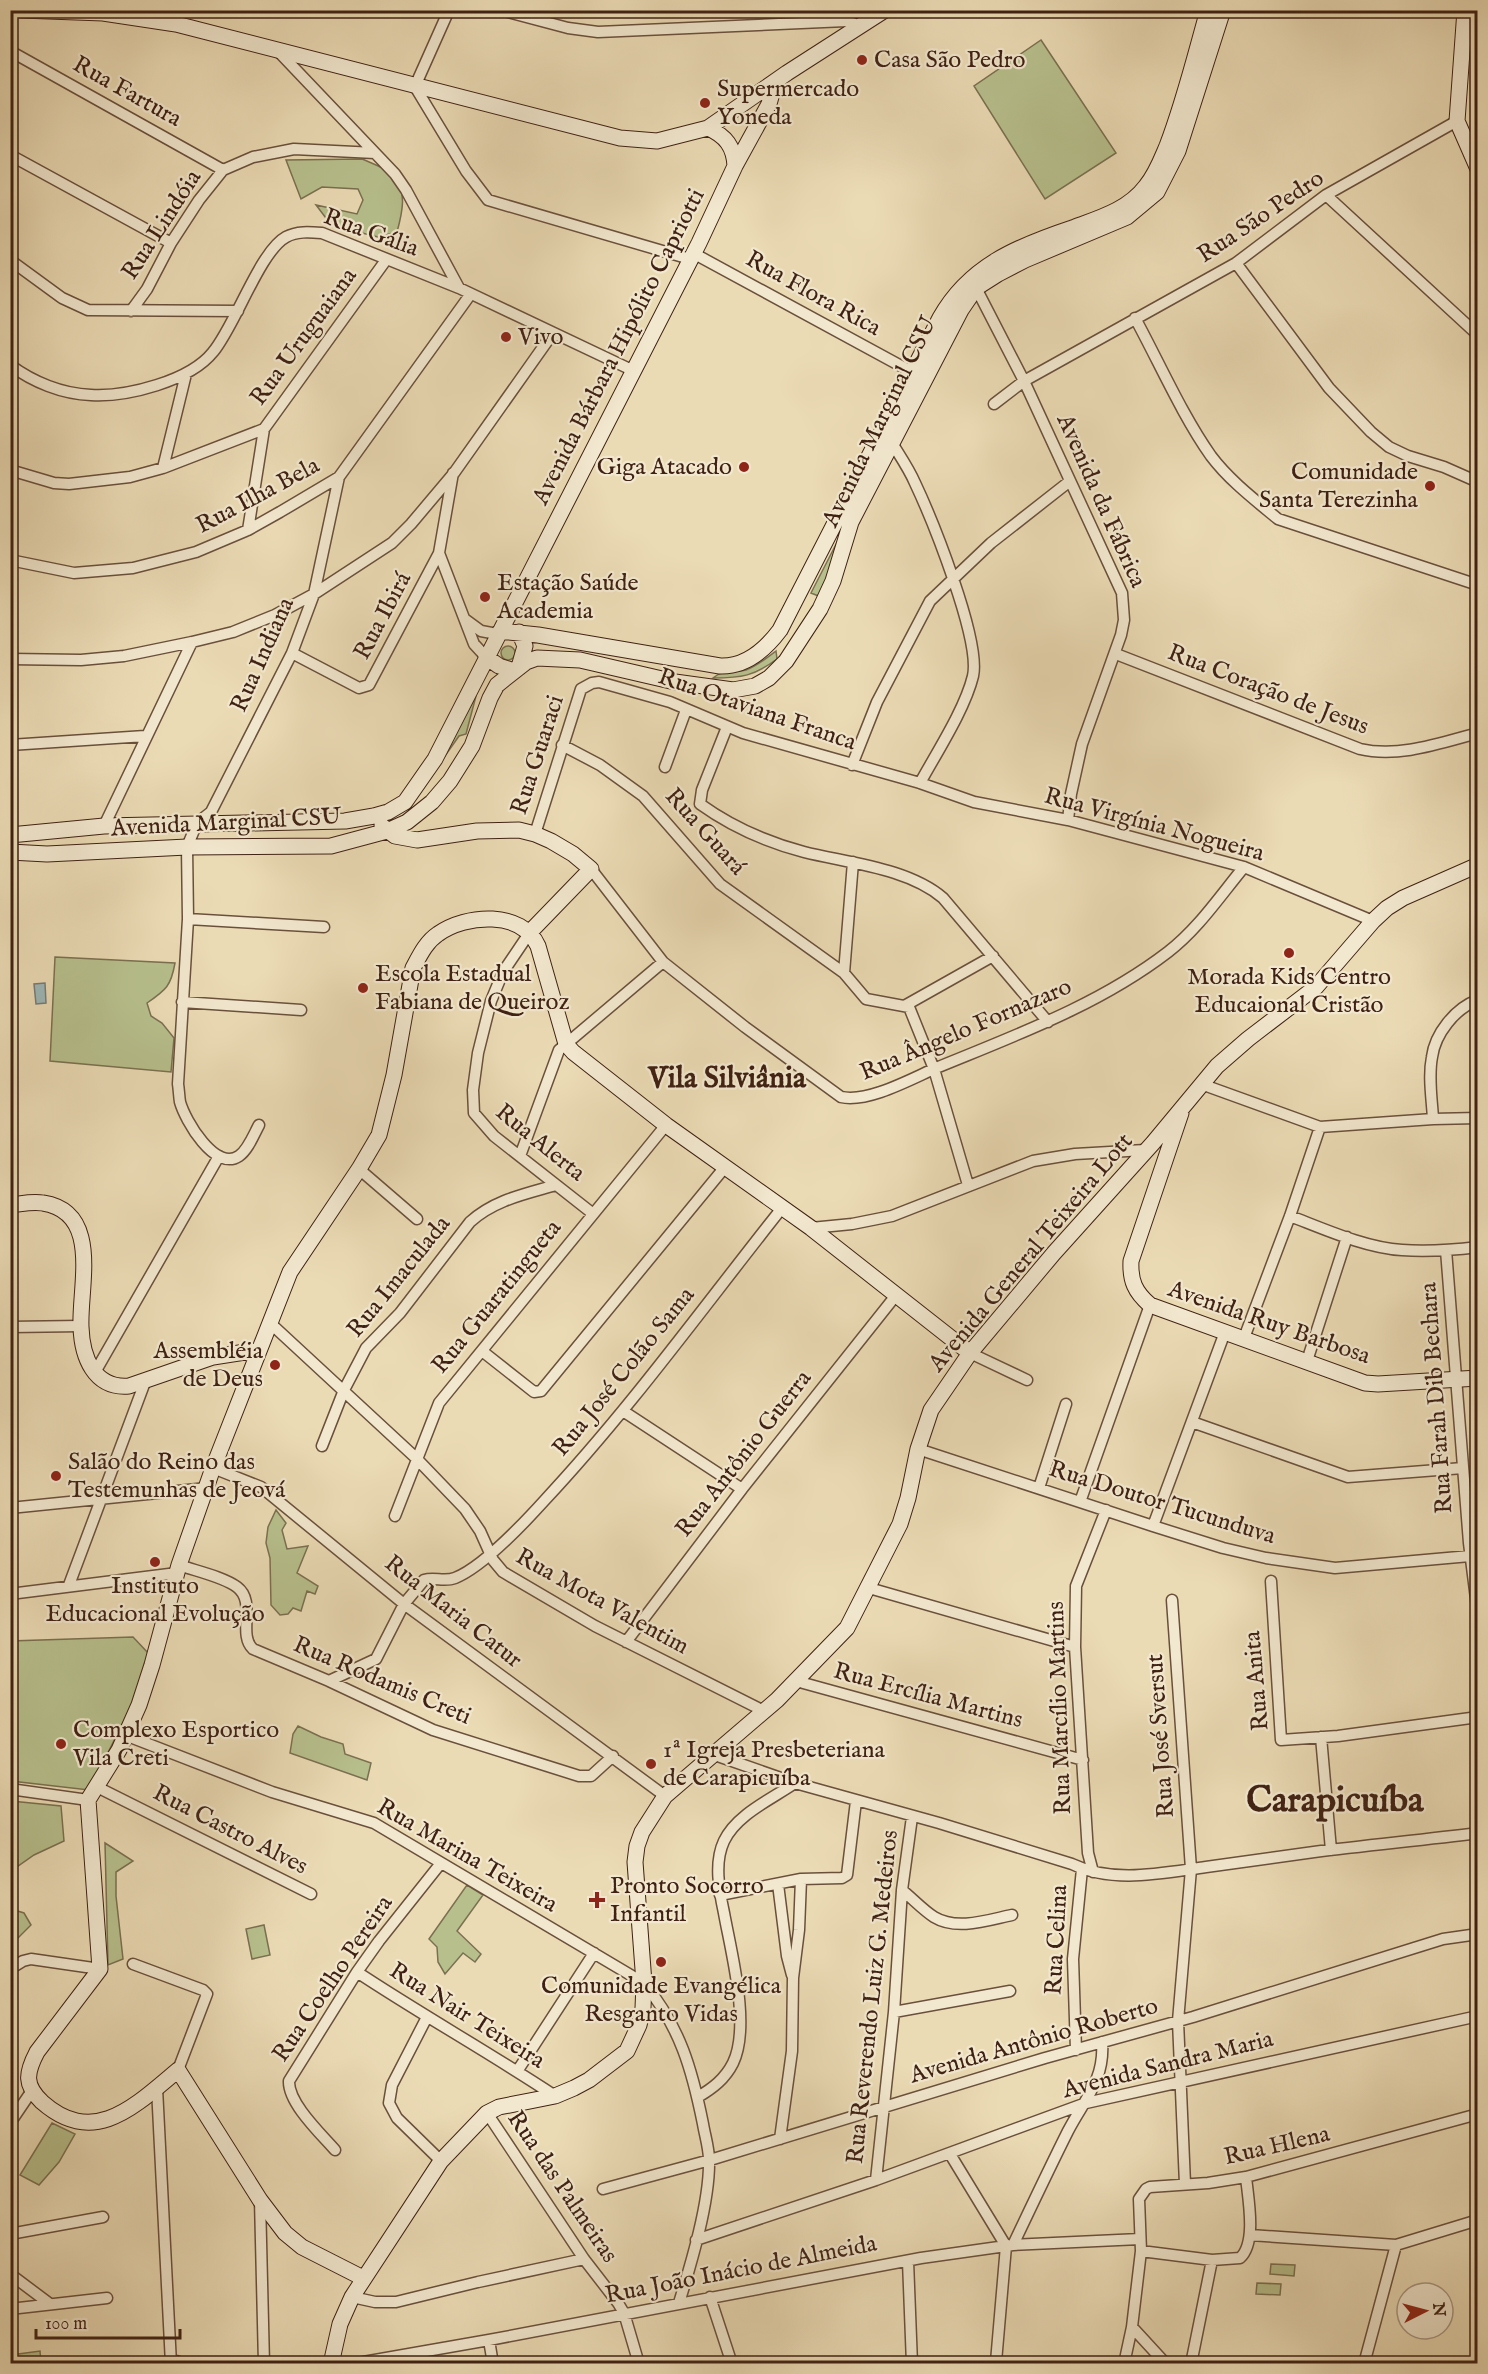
<svg xmlns="http://www.w3.org/2000/svg" width="1488" height="2374" font-family="'IM FELL English',serif">
	<rect width="100%" height="100%" fill="#ebdbb5"/>
	<filter id="stains"><feTurbulence type="fractalNoise" baseFrequency=".00333" numOctaves="4"/><feColorMatrix values="0 0 0 0 .2 0 0 0 0 .09 0 0 0 0 .02 0 0 0 .5 -.17"/></filter>
	<radialGradient id="worn" r=".72"><stop offset=".6" stop-color="#630" stop-opacity="0"/><stop offset="1" stop-color="#630" stop-opacity=".3"/></radialGradient>
	<!-- green -->
	<path fill="#b7c08d" stroke="#7b7050" stroke-width="1.5" d="M1041,40l75,113 -71,46 -71,-113z
		M362,159c9,4 24,9 31,16 15,15 9,39 4,57l-19,5 -24,-6 -25,-9 -13,-17 41,9 6,-14 -5,-11 -36,-2 -21,12 -15,-39z
		M851,515l-30,82 -10,-4z
		M501 653a7 7 0 1 1 14 0a7 7 0 1 1-14 0Z
		M776,651l1,8c-23,17 -35,19 -64,19 10,-9 20,-5 33,-8 11,-4 21,-12 30,-19z
		M476,696l-10,38 -7,2 -19,27z
		M55,957l120,6c-4,23 -9,27 -28,40l4,13 11,7 12,15 -3,34 -121,-11z
		M276,1510l10,13 -4,7 5,19 21,-3 -11,27 21,13 -3,8 -8,-3 -6,20 -8,-3 -5,6 -8,1 -9,-10 -1,-47 -4,-15 2,-16z
		M133,1637l16,17 -18,53 -42,83 -78,-9 -1,-140z
		M298,1726l23,11 22,7 2,10 26,9 -4,17 -77,-27 3,-19z
		M11,1801l50,5 3,35 -30,14 -23,16z
		M105,1843l28,18 -17,11v24l7,63 -15,6z
		M467,1885l16,10 -26,36 24,23 -6,8 -12,-9 -18,21 -7,-12 -1,-15 -8,-8z
		M11,1909l13,4 7,12 -20,20z
		M264,1925l6,30 -18,4 -6,-30z
		M52,2123l23,11 -16,28 -20,23 -19,-10z
		M1271,2264l24,1 -1,11 -24,-2z
		M1257,2283l24,1 -1,11 -24,-1z
		M40,2351l1,12h-30v-8z"/>
	<!-- water -->
	<path fill="#9db8b9" stroke="#777c77" stroke-width="1.5" d="M45,983l1,20 -10,1 -2,-20z"/>
	<g fill="none" stroke-linecap="round" stroke-linejoin="round">
		<!-- street casing -->
		<g stroke="#6a503c" stroke-width="13">
			<path id="street" d="M449,10l-33,74 1,6 49,81 22,29 202,59
				M500,10l68,18 30,4 248,-11 15,5
				M277,50l118,124 11,16 53,98
				M10,51l213,119
				M10,155l161,88
				M1326,195l152,140
				M693,253l219,119
				M10,260l52,38 26,12 150,1
				M1236,263l93,125 42,44 18,15 19,9 36,11 34,15
				M974,284l50,97 98,212 2,27 -3,15 -39,109 -11,50 -3,26
				M131,311l16,-22 24,-46 28,-43 24,-30 30,-13 41,-8 81,4
				M1135,318c24,44 47,97 76,138 18,24 44,44 67,63l200,66
				M10,365c23,17 52,29 81,30 36,2 99,-14 122,-43 22,-26 47,-101 73,-115 11,-6 23,-5 36,-4l137,55 175,83
				M994,404l30,-23 212,-118 90,-68 131,-74
				M892,443c8,13 17,26 23,40 17,36 66,157 58,193 -8,33 -36,76 -53,107
				M163,468l23,-94
				M10,470l44,13 15,1 61,-7 33,-9 101,-39 122,-169
				M453,473l-14,80 35,91 12,13
				M248,530l16,-101
				M10,560l64,13 59,-5 63,-16 52,-22 32,-18 59,-35 131,-182
				M466,620l15,11 16,3
				M292,653l67,35 10,-3 70,-132
				M1116,654l244,95c39,9 80,-6 118,-16
				M10,659l71,1 43,-4 68,-14 41,-10 42,-17 39,-21 78,-51 19,-19 43,-51 99,-140
				M727,727l-25,63 -2,14c32,23 66,38 104,48 44,11 104,16 139,46l105,124
				M10,745l135,-9
				M562,745l38,20 43,31 77,88 124,89 22,26 43,8 25,62 34,116
				M852,765l25,-63 53,-101 61,-58 79,-62
				M665,767l21,-57
				M104,826l88,-184
				M535,834l46,-145 11,-6 7,-1 71,20 73,31 177,50 54,19 94,18 176,47 129,54
				M591,869l72,93 82,65 96,70c27,6 70,-18 95,-29 80,-33 163,-63 232,-116 30,-23 52,-56 76,-85
				M188,919l136,8
				M530,932l-27,40 -12,29 -13,52 -5,37 1,23 20,23 98,77
				M844,973l9,-111
				M182,1002l119,8
				M906,1005l87,-49
				M1201,1084l119,43 113,-8 45,-1
				M1433,1119c-1,-20 -5,-42 -1,-62 3,-23 23,-49 46,-57
				M259,1125c-5,9 -11,25 -20,31 -24,16 -54,-36 -59,-54 -1,-6 -1,-12 -2,-18l10,-165 -1,-72 10,-24 14,-11 81,-159 22,-59 25,-117
				M520,1156l39,-106 104,-88
				M359,1169l58,50
				M1290,1216c34,13 76,32 112,34 25,2 51,0 76,-3
				M811,1228l41,-4 40,-8 141,-55 42,-7 70,-4
				M1446,1250l23,293 9,72
				M269,1322l147,136 49,51 15,22 13,29 10,12 92,54 169,85
				M10,1327l71,-1
				M1244,1338l46,-122 30,-89
				M482,1351l52,41 7,-1 184,-224
				M970,1353l57,27
				M1307,1361l40,-124
				M94,1374l125,-218
				M623,1411l119,78
				M1192,1422l156,55 115,-9
				M322,1446l22,-56 22,-42 34,-35 70,-91c24,-22 55,-28 86,-37
				M918,1449l235,77 70,22 43,10 69,10 135,-12
				M213,1468l48,19 143,117 261,192
				M1039,1488l27,-84
				M1080,1502l70,-197
				M10,1508l197,-20
				M395,1516l44,-113 227,-278
				M1153,1526l72,-194
				M179,1565c17,6 45,12 58,22 20,15 0,47 16,62l76,32 104,49 146,46h12l22,-20
				M1271,1581l10,159 57,-4 140,-19
				M69,1585l76,-203
				M869,1588l206,59
				M10,1594l167,-21
				M1172,1600l19,269 -13,152 7,163
				M626,1642l116,-153 155,-195
				M329,1681l47,-22 28,-55 20,-24c10,-3 21,2 31,-2 28,-11 69,-55 89,-77 86,-92 160,-195 238,-293
				M796,1681l287,79
				M125,1735l147,57 102,31 270,160c36,44 48,86 59,141 2,12 6,24 6,36 1,41 -18,104 -30,143
				M1321,1737l10,113
				M712,1754l83,29 144,40 133,41c41,20 90,9 134,3 36,-5 72,-10 108,-15 55,-7 109,-12 164,-19
				M97,1787l214,107
				M10,1789l78,11
				M1093,1872l-5,-19 -13,-206 1,-61 30,-76
				M778,1884l9,72 5,19
				M902,1890c11,9 21,20 32,27 23,14 54,3 78,-2
				M720,1895l81,-16 41,-1 5,-3 9,-74
				M133,1964l70,26 4,4 -29,76
				M10,1969l13,-8 8,-2 69,10
				M357,1972c65,43 133,81 198,124
				M894,2012l116,-21
				M427,2017l-35,68 -3,18 8,15 44,43
				M1076,2050l-3,-91 9,-90
				M518,2070l76,-117
				M157,2088l14,276
				M698,2097c15,-9 27,-18 35,-34 18,-37 -2,-111 -9,-150 -5,-23 -10,-51 0,-72 13,-27 48,-42 71,-58
				M487,2113l97,146 34,44 6,10 15,51
				M10,2123l21,-31
				M780,2139l12,-88 1,-73 6,-48 2,-51
				M335,2150c-14,-16 -47,-47 -46,-69l68,-109 22,-31 62,-78
				M950,2154l56,92 -10,116
				M876,2180l18,-168 8,-122 10,-73
				M603,2189l107,-29 335,-102 148,-41 250,-78 35,-5
				M260,2200l4,164
				M10,2234l93,-17
				M1250,2235l146,10 82,-25
				M696,2240l180,-60 210,-77 392,-87
				M1013,2245c18,-38 36,-76 55,-114 16,-31 37,-51 34,-89
				M1141,2251l71,9 28,-2c17,-15 8,-60 6,-81
				M908,2261l4,103
				M10,2274l40,30
				M352,2297l23,5h21l82,-20 106,-23
				M710,2297l22,67
				M10,2309l97,-11
				M1132,2327l34,37
				M489,2340l4,24
				M171,2359l14,5
				M352,2364l137,-24 432,-82 92,-13 127,-6
				M1124,2364l8,-37 9,-76 -2,-52 7,-10 4,-2 58,-4 38,-6 232,-63
				M1191,2364l21,-104
				M1364,2364l32,-119"/>
		</g>
		<!-- secondary casing -->
		<g stroke="#3f2113" stroke-width="17">
			<path id="secondary" d="M21,10l82,3 73,11 444,114 37,3 51,-13 79,-55 98,-63
				M1465,10l-8,111 21,48
				M708,128c18,8 26,19 27,38
				M500,631l38,4 182,31c26,1 45,-16 60,-36l160,-312c29,-52 78,-72 132,-90 27,-10 56,-18 74,-42 10,-12 15,-26 21,-40 17,-44 28,-90 41,-136
				M486,657l13,9 15,5
				M519,667l6,-21 -6,-14
				M382,826l13,10 22,4 60,-9 42,-1 16,4 16,7 22,13 18,15 -61,63
				M10,835l94,-9 241,-5 29,-5 14,-4 17,-10 30,-43 264,-516 36,-77 34,-62 6,-22
				M10,852l37,2 140,-7 144,-1 56,-15 20,-9 25,-20 18,-21 22,-35 18,-48 7,-13 29,-23 11,-4 43,2 95,22 58,8 22,-4 14,-8 17,-17 34,-52 13,-28 18,-59 110,-212 15,-22 22,-14 27,-14 102,-43 30,-25 21,-41 45,-141
				M1181,1113l-50,148c-1,20 4,31 19,44l215,78 13,1 100,-6
				M10,1205c11,-1 22,-4 33,-2 59,9 36,84 38,124 1,30 13,62 48,59l84,-29 45,-7
				M363,2278l-61,-31 -17,-14 -25,-33 -82,-130c-43,36 -84,78 -136,32 -18,-17 -16,-29 -5,-50l63,-83 -12,-169 31,-50 20,-45 13,-40 27,-100 34,-97 77,-196 69,-103 20,-34 15,-60 19,-107c7,-13 13,-26 25,-34 28,-20 84,-24 100,12l28,98 7,8 93,73 145,103 159,125
				M331,2364l9,-40 12,-27 89,-136 46,-48 12,-6 56,-11 19,-8 15,-8 38,-29 12,-26 4,-17 1,-25 -9,-121 2,-16 5,-14 23,-36 112,-96 70,-72 53,-104 8,-26 10,-49 13,-39 39,-57 84,-100 99,-110 64,-77 31,-27 68,-52 57,-66 14,-13 16,-10 75,-33"/>
		</g>
		<!-- street -->
		<use href="#street" stroke="#f2e8cf" stroke-width="10"/>
		<!-- secondary -->
		<use href="#secondary" stroke="#f2e8cf" stroke-width="15"/>
	</g>
	<!-- markers -->
	<g fill="#8f2418" stroke="#f2e8cf" stroke-width="2">
		<circle cx="862" cy="60" r="6"/>
		<circle cx="705" cy="103" r="6"/>
		<circle cx="506" cy="337" r="6"/>
		<circle cx="744" cy="467" r="6"/>
		<circle cx="1430" cy="486" r="6"/>
		<circle cx="485" cy="597" r="6"/>
		<circle cx="1289" cy="953" r="6"/>
		<circle cx="363" cy="988" r="6"/>
		<circle cx="275" cy="1365" r="6"/>
		<circle cx="56" cy="1476" r="6"/>
		<circle cx="155" cy="1562" r="6"/>
		<circle cx="61" cy="1744" r="6"/>
		<circle cx="651" cy="1764" r="6"/>
		<path d="M594 1891h6v6h6v6h-6v6h-6v-6h-6v-6h6z"/>
		<circle cx="661" cy="1962" r="6"/>
	</g>
	<g text-anchor="middle" dominant-baseline="central" stroke-width="4.5" stroke-linejoin="round" paint-order="stroke">
		<!-- poi labels -->
		<g font-size="24" fill="#3f2113" stroke="#f2e8cf" text-anchor="start">
			<text x="874" y="60">Casa São Pedro</text>
			<text x="717" y="89">Supermercado<tspan x="717" dy="28">Yoneda</tspan></text>
			<text x="518" y="337">Vivo</text>
			<text x="732" y="467" text-anchor="end">Giga Atacado</text>
			<text x="1418" y="472" text-anchor="end">Comunidade<tspan x="1418" dy="28">Santa Terezinha</tspan></text>
			<text x="497" y="583">Estação Saúde<tspan x="497" dy="28">Academia</tspan></text>
			<text x="375" y="974">Escola Estadual<tspan x="375" dy="28">Fabiana de Queiroz</tspan></text>
			<text x="1289" y="977" text-anchor="middle">Morada Kids Centro<tspan x="1289" dy="28">Educaional Cristão</tspan></text>
			<text x="263" y="1351" text-anchor="end">Assembléia<tspan x="263" dy="28">de Deus</tspan></text>
			<text x="68" y="1462">Salão do Reino das<tspan x="68" dy="28">Testemunhas de Jeová</tspan></text>
			<text x="155" y="1586" text-anchor="middle">Instituto<tspan x="155" dy="28">Educacional Evolução</tspan></text>
			<text x="73" y="1730">Complexo Esportico<tspan x="73" dy="28">Vila Creti</tspan></text>
			<text x="663" y="1750">1ª Igreja Presbeteriana<tspan x="663" dy="28">de Carapicuíba</tspan></text>
			<text x="610" y="1886">Pronto Socorro<tspan x="610" dy="28">Infantil</tspan></text>
			<text x="661" y="1986" text-anchor="middle">Comunidade Evangélica<tspan x="661" dy="28">Resganto Vidas</tspan></text>
		</g>
		<!-- street labels -->
		<g font-size="24" fill="#3f2113" stroke="#f2e8cf">
			<text transform="translate(127 92) rotate(29)">Rua Fartura</text>
			<text transform="translate(1261 217) rotate(-34)">Rua São Pedro</text>
			<text transform="translate(162 225) rotate(-57)">Rua Lindóia</text>
			<text transform="translate(371 233) rotate(20)">Rua Gália</text>
			<text transform="translate(813 294) rotate(29)">Rua Flora Rica</text>
			<text transform="translate(304 337) rotate(-54)">Rua Uruguaiana</text>
			<text transform="translate(619 347) rotate(-63)">Avenida Bárbara Hipólito Capriotti</text>
			<text transform="translate(880 422) rotate(-64)">Avenida Marginal CSU</text>
			<text transform="translate(258 496) rotate(-28)">Rua Ilha Bela</text>
			<text transform="translate(1101 501) rotate(66)">Avenida da Fábrica</text>
			<text transform="translate(383 616) rotate(-62)">Rua Ibirá</text>
			<text transform="translate(263 655) rotate(-66)">Rua Indiana</text>
			<text transform="translate(1268 690) rotate(21)">Rua Coração de Jesus</text>
			<text transform="translate(757 710) rotate(19)">Rua Otaviana Franca</text>
			<text transform="translate(538 755) rotate(-72)">Rua Guaraci</text>
			<text transform="translate(226 823) rotate(-3)">Avenida Marginal CSU</text>
			<text transform="translate(1154 825) rotate(15)">Rua Virgínia Nogueira</text>
			<text transform="translate(705 832) rotate(48)">Rua Guará</text>
			<text transform="translate(966 1030) rotate(-23)">Rua Ângelo Fornazaro</text>
			<text transform="translate(540 1143) rotate(39)">Rua Alerta</text>
			<text transform="translate(1031 1253) rotate(-50)">Avenida General Teixeira Lott</text>
			<text transform="translate(399 1277) rotate(-51)">Rua Imaculada</text>
			<text transform="translate(497 1297) rotate(-51)">Rua Guaratingueta</text>
			<text transform="translate(1269 1323) rotate(19)">Avenida Ruy Barbosa</text>
			<text transform="translate(624 1372) rotate(-51)">Rua José Colão Sama</text>
			<text transform="translate(1437 1398) rotate(-94)">Rua Farah Dib Bechara</text>
			<text transform="translate(744 1454) rotate(-52)">Rua Antônio Guerra</text>
			<text transform="translate(1162 1503) rotate(17)">Rua Doutor Tucunduva</text>
			<text transform="translate(602 1602) rotate(29)">Rua Mota Valentim</text>
			<text transform="translate(453 1612) rotate(38)">Rua Maria Catur</text>
			<text transform="translate(382 1681) rotate(23)">Rua Rodamis Creti</text>
			<text transform="translate(1257 1681) rotate(-95)">Rua Anita</text>
			<text transform="translate(928 1696) rotate(15)">Rua Ercília Martins</text>
			<text transform="translate(1060 1708) rotate(-92)">Rua Marcílio Martins</text>
			<text transform="translate(1161 1736) rotate(-94)">Rua José Sversut</text>
			<text transform="translate(230 1830) rotate(27)">Rua Castro Alves</text>
			<text transform="translate(467 1856) rotate(30)">Rua Marina Teixeira</text>
			<text transform="translate(1057 1940) rotate(-87)">Rua Celina</text>
			<text transform="translate(333 1979) rotate(-56)">Rua Coelho Pereira</text>
			<text transform="translate(873 1997) rotate(-84)">Rua Reverendo Luiz G. Medeiros</text>
			<text transform="translate(467 2016) rotate(32)">Rua Nair Teixeira</text>
			<text transform="translate(1034 2041) rotate(-16)">Avenida Antônio Roberto</text>
			<text transform="translate(1168 2065) rotate(-14)">Avenida Sandra Maria</text>
			<text transform="translate(1277 2146) rotate(-13)">Rua Hlena</text>
			<text transform="translate(562 2187) rotate(56)">Rua das Palmeiras</text>
			<text transform="translate(741 2270) rotate(-11)">Rua João Inácio de Almeida</text>
		</g>
		<!-- district labels -->
		<g font-size="30" font-weight="bold" fill="#3f2113" stroke="#f2e8cf">
			<text x="727" y="1079">Vila Silviânia</text>
		</g>
		<!-- town labels -->
		<g font-size="36" font-weight="bold" fill="#3f2113" stroke="#f2e8cf">
			<text x="1335" y="1801">Carapicuíba</text>
		</g>
	</g>
	<!-- margin -->
	<rect width="1488" height="2374" fill="none" stroke="#ebdbb5" stroke-width="36"/>
	<rect x="12" y="12" width="1464" height="2350" fill="none" stroke="#3f2113" stroke-width="3"/>
	<rect x="18" y="18" width="1452" height="2338" fill="none" stroke="#3f2113" stroke-width="1.5"/>
	<!-- north arrow -->
	<g transform="translate(1425 2311) rotate(84)"><circle r="28" fill="#f2e8cf" stroke="#aa9884" stroke-width="1.5"/>
	<path d="M0-4.5L10 22L0 15L-10 22Z" fill="#8f2418"/>
	<text y="-9" font-size="16" font-weight="bold" text-anchor="middle" fill="#3f2113">N</text>
	</g>
	<!-- scale -->
	<path d="M36 2329v9h144v-9" fill="none" stroke="#3f2113" stroke-width="3"/>
	<text x="45" y="2329" font-size="18" fill="#3f2113" stroke="#f2e8cf" stroke-width="4.5" paint-order="stroke">100 m</text>
	<rect width="100%" height="100%" filter="url(#stains)"/>
	<rect width="100%" height="100%" fill="url(#worn)"/>
</svg>
